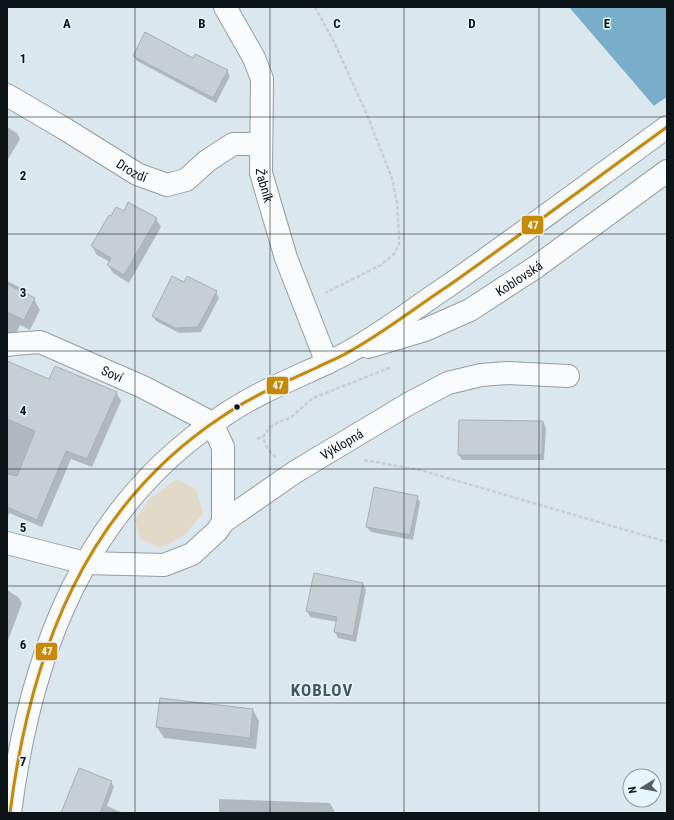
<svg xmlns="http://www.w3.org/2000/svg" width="674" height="820" font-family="'Roboto Condensed',sans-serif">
	<rect width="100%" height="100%" fill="#dbe7ee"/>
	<!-- green -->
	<path fill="#e3d9c8" d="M177,479l19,10 7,24 -18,22 -24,13 -21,-9 -5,-19 15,-22z"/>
	<!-- water -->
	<path fill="#78aec9" d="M569,7h98v114l-13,-15z"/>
	<!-- pier -->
	<path fill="#dbe7ee" d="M667,97v26l-15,-16z"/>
	<!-- shadow -->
	<path fill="#0003" d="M134,56l60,3 33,11 3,6 -14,27 -79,-42z
		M7,127l10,6 3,6 -13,22z
		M111,218l45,1 5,8 -32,56 -16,-10 -5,-8 2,-3 -13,-7 -5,-9z
		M7,281l18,9 3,6 6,3 6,11 -10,20 -10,-5 -8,18 -5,1z
		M184,283l32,9 3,6 -18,34 -22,1 -23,-12 -3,-5z
		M7,362l43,18 66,12 5,9 -29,66 -21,-8 -29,68 -33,-14 -2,7z
		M543,422l3,6 -2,32h-82l-3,-5z
		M417,497l3,5 -7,38 -42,-8 -4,-5z
		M314,574l49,10 3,6 -10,52 -18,-4 -3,-6 2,-10 -27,-5 -3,-6z
		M7,590l11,7 4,6 -15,40z
		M253,710l6,11 -3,28 -92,-11 -7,-11z
		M111,782l3,5 -7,19 16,7h-60z
		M219,799l111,4 4,7v3h-115z"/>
	<!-- building -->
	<path fill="#c5cfd4" stroke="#a6afb4" d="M145,32l48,26 2,-4 33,16 -15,28 -80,-42z
		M128,202l29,16 -33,57 -17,-10 4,-7 -20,-12 18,-31 2,1 5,-9 8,4z
		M172,276l12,6 3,-6 30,15 -19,36 -23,1 -23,-12z
		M7,284l28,14 -11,22 -17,-8z
		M7,361l42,18 6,-13 62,26 -30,67 -21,-8 -29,69 -30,-13v-33l10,2 18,-45 -28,-12z
		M459,420l84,1 -1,34h-84z
		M374,487l44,9 -8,39 -44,-8z
		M314,573l49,10 -10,53 -19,-4 3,-15 -31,-6z
		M160,698l93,11 -3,29 -94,-11z
		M79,768l33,13 -12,32h-39z"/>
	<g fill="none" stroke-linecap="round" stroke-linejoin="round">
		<!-- minor casing -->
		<g stroke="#949da3" stroke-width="24">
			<g id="minor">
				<path id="s1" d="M225,7l29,51 8,21 -1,94 25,85 41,105"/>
				<path id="s2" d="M7,95l58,34 72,45 30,11 19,-5 21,-19 26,-17h28"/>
				<path id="s3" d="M7,345l7,-1 26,-2 103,45 69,36 11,24v75"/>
				<path id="s4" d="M85,563l79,2 28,-11 25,-23 6,-9 72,-50 115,-69 38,-20 33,-8 26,-2 61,3"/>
			</g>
		</g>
		<!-- tertiary casing -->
		<g stroke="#949da3" stroke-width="24">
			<g id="tertiary">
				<path id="s5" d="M368,347l57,-17 45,-20 66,-43 131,-96"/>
				<path d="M7,543l78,20"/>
				<path d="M10,813c20,-158 74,-306 213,-397 29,-20 62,-34 93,-48 12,-6 25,-11 36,-18 34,-19 64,-43 96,-64 74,-52 146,-106 219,-159"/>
			</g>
		</g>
		<!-- path -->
		<path stroke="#cacecf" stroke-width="2.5" stroke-dasharray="4 2" stroke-linecap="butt" d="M315,7l18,33 32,70 27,68 5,25 2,31v10l-4,9 -14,12 -56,28
			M257,439l6,-2
			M276,457c-8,-5 -10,-12 -13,-20l6,-9 9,-6 12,-4 23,-20 79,-31
			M364,460l56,10 247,72"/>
		<!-- minor -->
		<use href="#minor" stroke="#fafbfc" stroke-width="22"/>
		<!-- tertiary -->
		<use href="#tertiary" stroke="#fafbfc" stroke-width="22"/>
		<!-- bus-1 casing -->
		<g stroke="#e7f5fc" stroke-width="6">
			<path id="bus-1" d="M10,813c20,-158 74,-306 213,-397 29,-20 62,-34 93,-48 12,-6 25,-11 36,-18 34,-19 64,-43 96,-64 74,-52 146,-106 219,-159"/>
		</g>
		<!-- bus-1 -->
		<use href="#bus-1" stroke="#c88905" stroke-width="3"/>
	</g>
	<!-- grid -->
	<path fill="none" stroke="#0c1418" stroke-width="1" stroke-opacity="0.55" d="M135,7v806M270,7v806M404,7v806M539,7v806M7,117h660M7,234h660M7,351h660M7,469h660M7,586h660M7,703h660"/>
	<!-- markers -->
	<circle fill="#0c1418" stroke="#e7f5fc" stroke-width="1.5" cx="237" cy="407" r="3.5"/>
	<g text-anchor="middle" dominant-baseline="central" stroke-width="3" stroke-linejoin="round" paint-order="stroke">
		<!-- street labels -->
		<g font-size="13" fill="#0c1418" stroke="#e7f5fc">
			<text stroke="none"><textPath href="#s2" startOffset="146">Drozdí</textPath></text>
			<text stroke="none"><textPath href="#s1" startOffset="188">Žabník</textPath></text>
			<text stroke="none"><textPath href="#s5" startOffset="167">Koblovská</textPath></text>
			<text stroke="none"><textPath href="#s3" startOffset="112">Soví</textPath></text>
			<text stroke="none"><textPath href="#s4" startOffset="296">Výklopná</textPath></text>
		</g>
		<!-- district labels -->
		<g font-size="17" font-weight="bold" letter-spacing="1" fill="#445761" stroke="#e7f5fc">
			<text x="322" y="690">KOBLOV</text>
		</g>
	</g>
	<g font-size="13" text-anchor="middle" font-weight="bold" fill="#0c1418" stroke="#e7f5fc" stroke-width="3" stroke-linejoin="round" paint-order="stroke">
		<text x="67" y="28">A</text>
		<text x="202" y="28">B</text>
		<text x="337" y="28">C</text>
		<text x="472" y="28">D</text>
		<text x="607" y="28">E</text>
		<text x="23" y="63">1</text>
		<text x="23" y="180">2</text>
		<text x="23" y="297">3</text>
		<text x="23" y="415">4</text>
		<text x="23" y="532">5</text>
		<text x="23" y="649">6</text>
		<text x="23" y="766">7</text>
	</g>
	<g stroke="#e7f5fc" stroke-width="1.5">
		<rect x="521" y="215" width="23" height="20" rx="4" fill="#c88905"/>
		<rect x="266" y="376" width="23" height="19" rx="4" fill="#c88905"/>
		<rect x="35" y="642" width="23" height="19" rx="4" fill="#c88905"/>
	</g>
	<g font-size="11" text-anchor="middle" font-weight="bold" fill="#fff">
		<text x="533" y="229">47</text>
		<text x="278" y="389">47</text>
		<text x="47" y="655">47</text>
	</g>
	<!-- border -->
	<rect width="674" height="820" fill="none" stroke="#0c1418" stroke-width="16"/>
	<!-- north arrow -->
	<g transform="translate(642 788) rotate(259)"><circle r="19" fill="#e7f5fc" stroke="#8f9ba1"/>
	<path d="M0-3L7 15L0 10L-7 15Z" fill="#545e63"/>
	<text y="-6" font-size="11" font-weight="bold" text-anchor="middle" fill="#0c1418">N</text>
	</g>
</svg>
